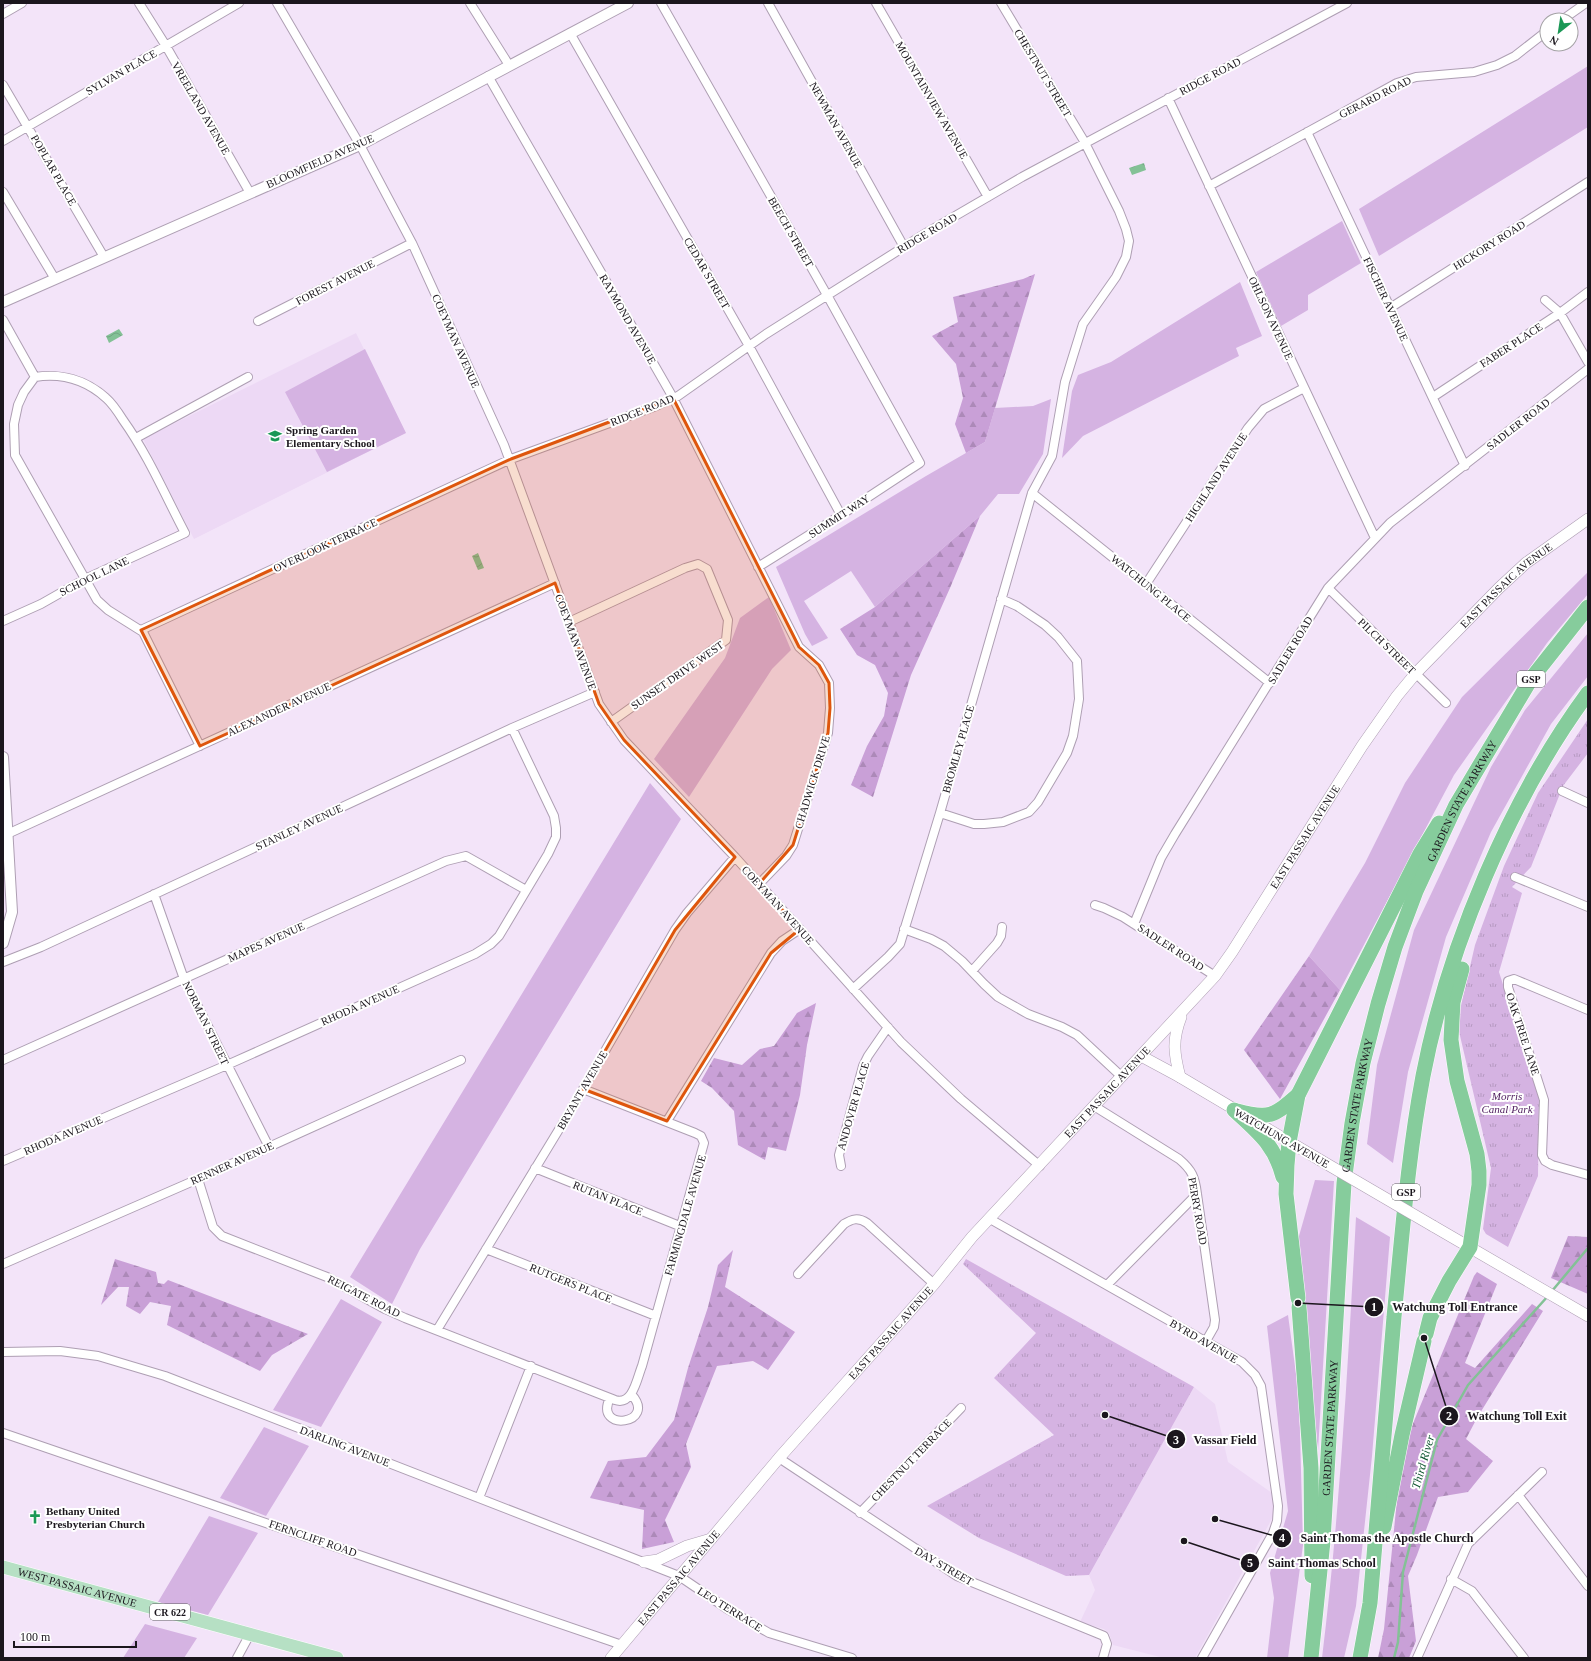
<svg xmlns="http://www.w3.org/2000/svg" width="1591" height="1661" font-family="Georgia,serif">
	<defs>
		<pattern id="forest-firs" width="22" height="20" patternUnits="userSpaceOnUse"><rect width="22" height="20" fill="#c9a0d7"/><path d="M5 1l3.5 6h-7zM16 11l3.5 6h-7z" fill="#ac89b8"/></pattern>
		<pattern id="park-tufts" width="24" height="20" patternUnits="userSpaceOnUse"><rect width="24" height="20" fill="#d5b3e2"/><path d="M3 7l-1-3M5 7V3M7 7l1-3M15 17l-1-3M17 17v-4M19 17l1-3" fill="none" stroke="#b699c1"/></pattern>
		<pattern id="water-waves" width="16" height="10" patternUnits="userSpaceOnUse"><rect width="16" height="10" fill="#83c196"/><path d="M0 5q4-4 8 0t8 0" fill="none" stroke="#71a581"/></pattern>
	</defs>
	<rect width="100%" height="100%" fill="#f3e4f9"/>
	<!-- built -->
	<path fill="#edd9f5" d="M356,333l50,100 -212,106 -51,-100z
		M1194,1387l21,17 13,58 44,31 2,22 -79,143h-31l-51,-13 -4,-12 -5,-4 -24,-7 15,-32 -6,-15z"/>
	<!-- grass -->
	<path fill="#d5b3e2" d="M1588,66v61l-209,129 -20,-47z
		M1342,221l19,42 -53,32v15l-27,16 -25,-54z
		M1240,282l22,54 -26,12 3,8 -156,80 -21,22 10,-67 6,-16 33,-13z
		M365,349l41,84 -79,39 -42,-80z
		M1051,399l-8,55 -24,40h-21l-18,22 -105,91 -24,-36 -47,30 24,37 -16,8 -7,-12 -29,-67 150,-91 59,-34 10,-34 38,-2z
		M1588,572v22l-41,49 -93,132 -114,215 -31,-34 56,-93 40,-80 57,-86z
		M769,597l22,53 -19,19 -83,128 -35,-38 71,-101 15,-40z
		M1588,633v43l-37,48 -60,108 -45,105 -38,135 -15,91 -26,-19 10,-79 37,-135 77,-163 34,-57z
		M650,783l31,36 -261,430 -28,55 -42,-27z
		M1315,1180l19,1 -16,270 -21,-208z
		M1356,1217l34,20 -18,219 -16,150 -12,52h-22c18,-146 26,-294 34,-441z
		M341,1299l41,23 -61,105 -48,-17z
		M1288,1315l11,81 4,149 -15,113h-21l7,-60 -4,-25 18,-62 -21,-185z
		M264,1427l45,19 -43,70 -46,-18z
		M209,1516l49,17 -50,82 -50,-13z
		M145,1624l52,14 -13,20h-61z"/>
	<!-- forest -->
	<path fill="url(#forest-firs)" d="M1035,274l-50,168 -19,11 -11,-29 8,-26 -7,-34 -24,-28 26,-14 -5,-25 70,-18z
		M980,516l-30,72 -39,87 -38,122 -22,-12 16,-39 17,-30 4,-23 -13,-28 -18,-10 -17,-26 35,-22z
		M1309,956l31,34 -60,109 -36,-49z
		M816,1003l-9,42 -7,50 -14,56 -18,-4 -3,13 -27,-15 -4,-34 -22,-23 -11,-7 13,-23 28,7 18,-16 14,-3 23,-33z
		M1568,1236l20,1v57l-37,-16z
		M733,1250l-8,37 70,45 -27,38 -15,-9 -36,5 -31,78 5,23 -26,53 9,22 -32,7 2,-39 -54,-12 18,-37 38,-4 28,-37 14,-52 20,-61 10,-42z
		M115,1259l41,13 2,11 6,1 4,-4 140,54 -36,21 -12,16 -93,-46 4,-19 -21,-4 -10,12 -14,-8 3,-19h-11l-17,18z
		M1477,1272l20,12 -32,79 10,5 57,-64 11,7 -66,107 -11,21 27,22 -25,31 -30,5 -21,58 -9,21 8,65 -7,17h-31l6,-29 18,-179 72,-174z"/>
	<!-- park -->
	<path fill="url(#park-tufts)" d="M1588,719v34l-25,33 -32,81 -19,20 10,6 -23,79 40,125 -1,79 -30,71 -22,-13 -3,-5 8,-61 -34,-145 18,-78 29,-79 34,-73z
		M966,1259l228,128 -105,188 -23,1 -87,-38 -52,-32 127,-71 -60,-57 42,-45 -73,-69z"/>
	<!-- water -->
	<path fill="url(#water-waves)" d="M1144,163l2,7 -14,5 -3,-7z
		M119,329l4,6 -14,8 -3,-7z
		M478,553l6,15 -6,2 -6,-14z"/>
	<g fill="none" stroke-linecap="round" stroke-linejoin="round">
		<!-- stream -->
		<path stroke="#83c196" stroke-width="2.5" d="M1552,1291l36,-43
			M1394,1658l4,-16 5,-70 34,-132 31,-55 80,-89"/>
		<!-- minor casing -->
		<g stroke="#ae9fb3" stroke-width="10">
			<path id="minor" d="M139,3l27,43 84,147
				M277,3l83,142 52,98 92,202 95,259 25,36 111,117 166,185 60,57 79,67
				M470,3l39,62
				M661,3l166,292 93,168 -79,52 -83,52
				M768,3l136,244
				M876,3l112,194
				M3,14l19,-11
				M1562,20l24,-17
				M570,33l179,313 92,169
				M488,76l183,318 128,253 20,18 10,18 1,25 -2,25 -35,112 -7,11 -27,28
				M3,85l101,172
				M1168,98l207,440
				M1307,132l158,334
				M3,141l236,-138
				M1209,186l188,-103 19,-6 58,-5 23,-7 18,-9 32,-25
				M3,192l52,87
				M1545,300l15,13 28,49
				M1390,308l198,-126
				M3,320l32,57
				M258,321l154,-78
				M35,377l-11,15 -6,13 -4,19 1,31 82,145 11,10 35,22 57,114
				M1433,397l127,-84 28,-21
				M136,438l112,-61
				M1032,493l238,190
				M1146,584l102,-156 16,-19 40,-21
				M1328,588l118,115
				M3,621l38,-17 44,-25 100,-46c-20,-38 -37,-78 -62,-113 -5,-8 -10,-16 -17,-22 -20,-18 -45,-25 -71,-21
				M569,622l116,-54 13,-4 9,5 21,51 -2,20 -115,82
				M141,630l370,-171 145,-53 22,-10 88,-62 160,-101 96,-56 325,-174
				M1562,791l26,12
				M940,813l34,11h10l19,-2 26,-10 9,-10 29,-49 6,-17 6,-37 -2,-38 -19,-24 -13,-12 -28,-19 -16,-7
				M3,836l552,-253
				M1515,877l73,30
				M154,894l30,85 85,168
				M1095,905l9,3 19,9 92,59
				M1134,924l27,-66 14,-24 153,-246 62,-65 198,-154
				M904,929l27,10 13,7 18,15 22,23 14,13 30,17 34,13 15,8 44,41
				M3,962l38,-15 471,-219 83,-36
				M972,971l25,-28 4,-7 1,-9
				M853,989l35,-32 12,-13 40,-131 92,-320 20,-37 13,-74 18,-58 33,-47 10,-20 3,-16 -3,-12 -7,-18 -35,-70 -83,-138
				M1588,1010l-74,-31 -6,2v6l36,113 -2,55 3,6 7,4 36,10
				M3,1060l443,-199 20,-5 60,34
				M1094,1106l85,53c13,11 16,18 18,35l18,126 -1,7 -8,14
				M667,1121l104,-168 11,-12 18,-12
				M3,1161l224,-96 248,-111 16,-10 8,-8 49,-82 8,-17v-9l-2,-12 -42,-88
				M841,1166l-2,-11 24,-89 5,-10 20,-29
				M535,1168l147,59
				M198,1179l15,48 9,9 105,41 58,32 20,9 210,82c18,6 22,-22 27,-34l62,-223 -3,-7 -6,-3 -112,-44
				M990,1219l252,143 13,13 6,11 17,120 -1,15 -4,12 -71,125
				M486,1249l170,67
				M3,1264l195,-85 263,-119
				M798,1274l46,-50c8,-5 14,-7 23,-1l67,61
				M1107,1285l90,-91
				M437,1330l135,-222 103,-178 12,-17 48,-56
				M3,1352l57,-1 38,5 67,20 514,200 50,34 40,23 83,25
				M610,1398c-17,35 49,26 21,-4
				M3,1433l619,212
				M779,1458l178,118 147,60 3,8 -4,14
				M1518,1495l70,91
				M479,1498l52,-132
				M860,1513l101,-105
				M1451,1579l21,12 52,67
				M237,1658l13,-24
				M1417,1658l51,-114 74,-72"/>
		</g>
		<!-- tertiary casing -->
		<g stroke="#ae9fb3" stroke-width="12">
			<path id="tertiary" d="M3,302l357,-157 268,-142
				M3,757l9,155 -9,31"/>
		</g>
		<!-- secondary casing -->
		<g stroke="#ae9fb3" stroke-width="12">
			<g id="secondary">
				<path d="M1141,1056l39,21 140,83"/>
				<path d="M1180,1077c-6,-23 -8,-37 1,-60"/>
				<path d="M1433,1226l155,90"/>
				<path d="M644,1562l14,-2 29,-14 24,-7"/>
				<path id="s1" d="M611,1658l168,-200 155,-174 38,-47 243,-261 17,-24 130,-206 35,-50 19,-23 83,-85 27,-25 62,-44"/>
			</g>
		</g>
		<!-- primary casing -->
		<g stroke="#fff" stroke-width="14">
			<g id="primary">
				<path id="s2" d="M3,1567l334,91"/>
			</g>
		</g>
		<!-- motorway casing -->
		<g stroke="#fff" stroke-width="16">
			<g id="motorway">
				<path d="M1234,1110c24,22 41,35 49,67"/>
				<path d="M1237,1111c32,9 37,5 61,-16"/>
				<path d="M1298,1298l-12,-104 1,-29 2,-23 9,-47 122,-241 19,-31"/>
				<path d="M1299,1307l12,161 1,108"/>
				<path d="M1426,1334l4,-16 19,-37 21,-34 9,-62v-14l-2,-17 -20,-73 -6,-41 2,-38 9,-33"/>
				<path d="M1384,1527l18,-92 22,-94"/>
				<path id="s3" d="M1311,1658l12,-117 21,-358 8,-60 11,-60 15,-59 17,-57 21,-56 40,-86 75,-126 57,-72"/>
				<path d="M1360,1658l10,-55c8,-96 16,-191 24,-286 8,-80 14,-162 29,-241 25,-130 87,-277 165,-383"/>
			</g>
		</g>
		<!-- minor -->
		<use href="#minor" stroke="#fff" stroke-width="8"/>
		<!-- tertiary -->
		<use href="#tertiary" stroke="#fff" stroke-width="10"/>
		<!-- secondary -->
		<use href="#secondary" stroke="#fff" stroke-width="11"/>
		<!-- primary -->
		<use href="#primary" stroke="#b6e0c4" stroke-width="13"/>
		<!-- motorway -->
		<use href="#motorway" stroke="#86cc9c" stroke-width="15"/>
		<!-- secondary-bridge casing -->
		<g stroke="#ae9fb3" stroke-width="12" stroke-linecap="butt">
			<path id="secondary-bridge" d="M1320,1160l113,66"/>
		</g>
		<!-- secondary-bridge -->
		<use href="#secondary-bridge" stroke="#fff" stroke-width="11"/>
	</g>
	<!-- marked area -->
	<path fill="#de560d" fill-opacity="0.2" stroke="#de560d" stroke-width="3" stroke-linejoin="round" d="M673,398l119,235 7,14 20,18 10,18 1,25 -2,25 -35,112 -34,39 41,45 -29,24 -104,168 -84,-32 92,-159 60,-73 -111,-117 -25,-36 -44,-121 -355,163 -59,-116 370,-171z"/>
	<!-- icons -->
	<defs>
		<g id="school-bare" transform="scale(1.08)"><path d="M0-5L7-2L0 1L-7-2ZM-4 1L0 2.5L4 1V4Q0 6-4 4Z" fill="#1b9856" stroke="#fff" stroke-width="2.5" paint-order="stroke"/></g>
		<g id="church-bare" transform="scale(1.08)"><path d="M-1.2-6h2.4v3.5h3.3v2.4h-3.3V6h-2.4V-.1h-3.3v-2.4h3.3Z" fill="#1b9856" stroke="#fff" stroke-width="2.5" paint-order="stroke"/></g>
	</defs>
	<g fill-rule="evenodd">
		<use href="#school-bare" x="275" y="436"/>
		<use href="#church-bare" x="35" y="1517"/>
	</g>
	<g text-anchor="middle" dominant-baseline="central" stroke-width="4" stroke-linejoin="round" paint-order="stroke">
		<!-- shield labels -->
		<g fill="#fff" stroke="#5f5c61" stroke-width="1">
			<rect x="1517" y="671" width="28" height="16" rx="3"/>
			<rect x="1392" y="1184" width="28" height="16" rx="3"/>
			<rect x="150" y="1604" width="40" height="16" rx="3"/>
		</g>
		<g font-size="10" font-weight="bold" fill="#1b161d">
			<text x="1531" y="679">GSP</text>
			<text x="1406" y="1192">GSP</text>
			<text x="170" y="1612">CR 622</text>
		</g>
		<!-- street labels -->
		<g font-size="11" fill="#1b161d" stroke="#fff">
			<text transform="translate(121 72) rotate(-30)">SYLVAN PLACE</text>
			<text transform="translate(1043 73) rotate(59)">CHESTNUT STREET</text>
			<text transform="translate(1210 76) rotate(-28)">RIDGE ROAD</text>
			<text transform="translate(1375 97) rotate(-27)">GERARD ROAD</text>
			<text transform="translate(932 100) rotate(60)">MOUNTAINVIEW AVENUE</text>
			<text transform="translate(201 108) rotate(60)">VREELAND AVENUE</text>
			<text transform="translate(836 125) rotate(61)">NEWMAN AVENUE</text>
			<text transform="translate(320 161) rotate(-24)">BLOOMFIELD AVENUE</text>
			<text transform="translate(54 170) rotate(60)">POPLAR PLACE</text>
			<text transform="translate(791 232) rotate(60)">BEECH STREET</text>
			<text transform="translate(927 233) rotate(-31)">RIDGE ROAD</text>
			<text transform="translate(1489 245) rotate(-32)">HICKORY ROAD</text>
			<text transform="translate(707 273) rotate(60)">CEDAR STREET</text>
			<text transform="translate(335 282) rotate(-27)">FOREST AVENUE</text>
			<text transform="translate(1386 299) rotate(65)">FISCHER AVENUE</text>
			<text transform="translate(1271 318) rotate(65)">OHLSON AVENUE</text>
			<text transform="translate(628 319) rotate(60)">RAYMOND AVENUE</text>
			<text transform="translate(456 341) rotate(66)">COEYMAN AVENUE</text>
			<text transform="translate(1511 345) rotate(-33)">FABER PLACE</text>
			<text transform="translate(642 410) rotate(-22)">RIDGE ROAD</text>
			<text transform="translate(1518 424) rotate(-38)">SADLER ROAD</text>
			<text transform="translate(1216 477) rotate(-57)">HIGHLAND AVENUE</text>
			<text transform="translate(839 516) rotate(-33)">SUMMIT WAY</text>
			<text transform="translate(325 545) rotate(-25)">OVERLOOK TERRACE</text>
			<text transform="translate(94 576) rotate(-26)">SCHOOL LANE</text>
			<text stroke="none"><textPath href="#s1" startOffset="1401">EAST PASSAIC AVENUE</textPath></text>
			<text transform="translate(1151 588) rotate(39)">WATCHUNG PLACE</text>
			<text transform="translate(576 642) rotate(70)">COEYMAN AVENUE</text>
			<text transform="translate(1387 646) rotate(44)">PILCH STREET</text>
			<text transform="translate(1290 650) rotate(-59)">SADLER ROAD</text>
			<text transform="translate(677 675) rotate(-35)">SUNSET DRIVE WEST</text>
			<text transform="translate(279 709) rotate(-25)">ALEXANDER AVENUE</text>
			<text transform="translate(958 749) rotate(-74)">BROMLEY PLACE</text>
			<text transform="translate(812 782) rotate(-73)">CHADWICK DRIVE</text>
			<text stroke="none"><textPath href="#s3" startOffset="879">GARDEN STATE PARKWAY</textPath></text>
			<text transform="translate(299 827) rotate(-25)">STANLEY AVENUE</text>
			<text stroke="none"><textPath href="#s1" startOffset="1077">EAST PASSAIC AVENUE</textPath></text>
			<text transform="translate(778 905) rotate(48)">COEYMAN AVENUE</text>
			<text transform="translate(266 942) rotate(-24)">MAPES AVENUE</text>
			<text transform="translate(1171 947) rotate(33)">SADLER ROAD</text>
			<text transform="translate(360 1005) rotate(-24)">RHODA AVENUE</text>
			<text transform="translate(206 1023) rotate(64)">NORMAN STREET</text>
			<text transform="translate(1523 1034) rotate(72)">OAK TREE LANE</text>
			<text transform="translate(582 1090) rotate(-60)">BRYANT AVENUE</text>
			<text stroke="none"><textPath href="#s1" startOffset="753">EAST PASSAIC AVENUE</textPath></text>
			<text stroke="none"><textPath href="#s3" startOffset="555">GARDEN STATE PARKWAY</textPath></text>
			<text transform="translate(853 1106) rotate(-74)">ANDOVER PLACE</text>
			<text transform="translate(63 1135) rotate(-23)">RHODA AVENUE</text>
			<text transform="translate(1282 1138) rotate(30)">WATCHUNG AVENUE</text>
			<text transform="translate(232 1163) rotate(-24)">RENNER AVENUE</text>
			<text transform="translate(608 1198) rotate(22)">RUTAN PLACE</text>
			<text transform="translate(1198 1211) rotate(80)">PERRY ROAD</text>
			<text transform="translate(685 1215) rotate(-74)">FARMINGDALE AVENUE</text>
			<text transform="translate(571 1283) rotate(22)">RUTGERS PLACE</text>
			<text transform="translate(364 1296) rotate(27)">REIGATE ROAD</text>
			<text stroke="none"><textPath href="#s1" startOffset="429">EAST PASSAIC AVENUE</textPath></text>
			<text transform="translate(1204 1341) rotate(30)">BYRD AVENUE</text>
			<text stroke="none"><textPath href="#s3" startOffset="231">GARDEN STATE PARKWAY</textPath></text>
			<text transform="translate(345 1446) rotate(21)">DARLING AVENUE</text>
			<text transform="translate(911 1460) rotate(-46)">CHESTNUT TERRACE</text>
			<text transform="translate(313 1538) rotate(19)">FERNCLIFF ROAD</text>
			<text transform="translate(944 1566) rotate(30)">DAY STREET</text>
			<text stroke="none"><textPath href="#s1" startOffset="105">EAST PASSAIC AVENUE</textPath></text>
			<text stroke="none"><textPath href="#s2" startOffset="77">WEST PASSAIC AVENUE</textPath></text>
			<text transform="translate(730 1609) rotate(32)">LEO TERRACE</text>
		</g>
		<!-- poi labels -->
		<g font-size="11" font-weight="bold" fill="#1b161d" stroke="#fff" text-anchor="start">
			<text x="286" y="430">Spring Garden<tspan x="286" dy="13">Elementary School</tspan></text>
			<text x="46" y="1511">Bethany United<tspan x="46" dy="13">Presbyterian Church</tspan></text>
		</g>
		<!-- park labels -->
		<g font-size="11" font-style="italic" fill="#4d1c5d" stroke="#fff">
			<text x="1507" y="1096">Morris<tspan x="1507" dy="13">Canal Park</tspan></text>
		</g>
		<!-- water labels -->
		<g font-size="12" font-style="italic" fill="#0a542d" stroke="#fff">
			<text transform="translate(1423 1462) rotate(-74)">Third River</text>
		</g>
	</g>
	<!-- callouts -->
	<path fill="none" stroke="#1b161d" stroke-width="1.5" d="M1298 1303L1374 1307M1424 1338L1449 1416M1105 1415L1176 1439M1215 1519L1282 1538M1184 1541L1250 1563"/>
	<g fill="#1b161d" stroke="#fff" stroke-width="1.5">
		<circle cx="1298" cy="1303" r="4"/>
		<circle cx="1424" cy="1338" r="4"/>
		<circle cx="1105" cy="1415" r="4"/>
		<circle cx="1215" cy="1519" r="4"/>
		<circle cx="1184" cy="1541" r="4"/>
		<circle cx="1374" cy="1307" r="10"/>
		<circle cx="1449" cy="1416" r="10"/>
		<circle cx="1176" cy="1439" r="10"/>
		<circle cx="1282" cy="1538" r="10"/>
		<circle cx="1250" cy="1563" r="10"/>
	</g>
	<g font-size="12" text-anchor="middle" font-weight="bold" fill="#fff">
		<text x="1374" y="1311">1</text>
		<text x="1449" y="1420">2</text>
		<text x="1176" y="1444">3</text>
		<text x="1282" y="1542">4</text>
		<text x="1250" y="1567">5</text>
	</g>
	<g font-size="12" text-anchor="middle" font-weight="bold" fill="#1b161d" stroke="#fff" stroke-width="4" stroke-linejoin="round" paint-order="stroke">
		<text x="1455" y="1311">Watchung Toll Entrance</text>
		<text x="1517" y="1420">Watchung Toll Exit</text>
		<text x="1225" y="1444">Vassar Field</text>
		<text x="1387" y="1542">Saint Thomas the Apostle Church</text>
		<text x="1322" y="1567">Saint Thomas School</text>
	</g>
	<!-- border -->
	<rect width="1591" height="1661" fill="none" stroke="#1b161d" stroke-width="8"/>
	<!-- north arrow -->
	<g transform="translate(1559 32) rotate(210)"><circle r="19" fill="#ffffff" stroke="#a4a2a5"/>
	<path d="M0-3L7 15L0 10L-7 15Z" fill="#1b9856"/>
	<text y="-6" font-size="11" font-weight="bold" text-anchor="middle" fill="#1b161d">N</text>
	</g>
	<!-- scale -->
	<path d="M14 1641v6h122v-6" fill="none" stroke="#1b161d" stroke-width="2"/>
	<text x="20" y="1641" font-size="12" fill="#1b161d" stroke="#ffffff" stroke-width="3" paint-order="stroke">100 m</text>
</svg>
